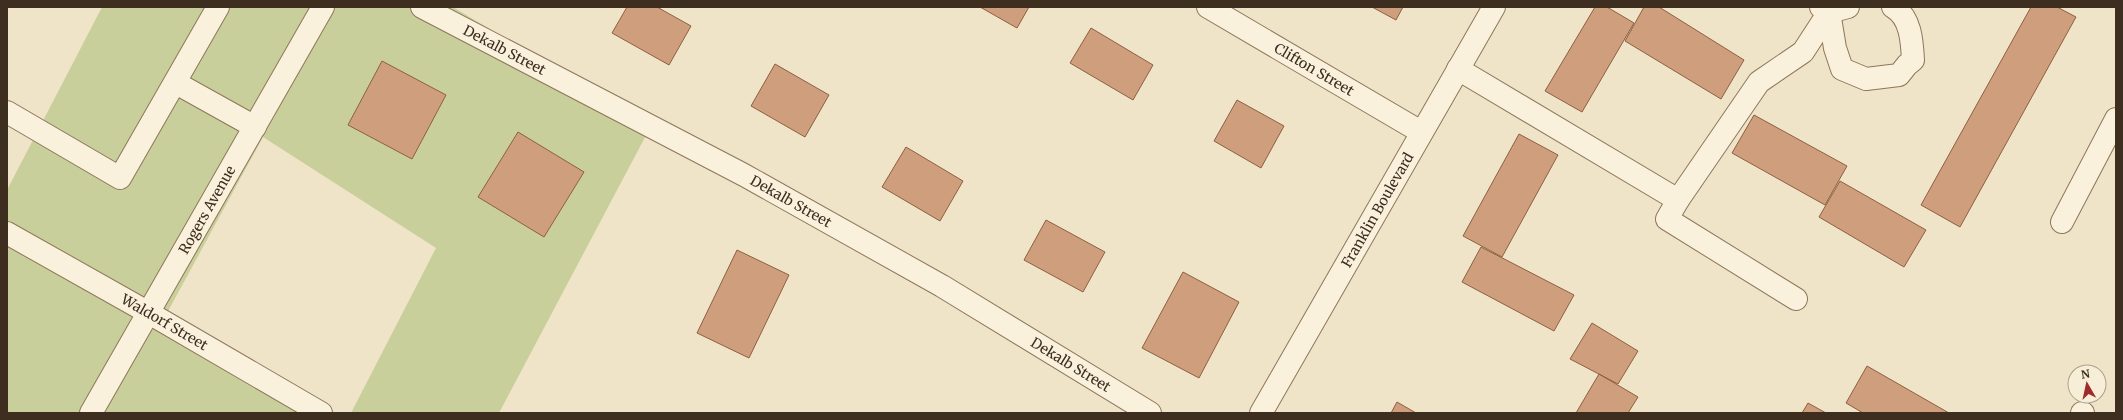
<svg xmlns="http://www.w3.org/2000/svg" width="2123" height="420" font-family="Merriweather,serif">
	<rect width="100%" height="100%" fill="#f0e4c8"/>
	<!-- green -->
	<path fill="#c9cf9b" d="M102,7h351l198,119 -152,287h-148l85,-165 -173,-111 -102,187 145,89h-299v-223z"/>
	<!-- building -->
	<path fill="#cf9f7d" stroke="#8d5f41" d="M627,7h30l34,19 -22,39 -57,-32z
		M980,7h49l-12,21z
		M1372,7h31l-7,13z
		M1595,7h12l27,16 -52,89 -37,-21z
		M1644,7h15l85,53 -23,39 -96,-58z
		M2031,7h26l19,10 -116,210 -39,-22z
		M1091,28l62,37 -20,35 -63,-37z
		M382,61l64,34 -34,64 -64,-34z
		M775,64l54,31 -24,42 -54,-31z
		M1237,100l47,26 -23,42 -47,-27z
		M1754,115l93,51 -22,39 -93,-52z
		M518,132l66,40 -40,65 -66,-40z
		M1519,134l39,21 -56,102 -39,-21z
		M906,147l57,34 -23,40 -58,-34z
		M1840,181l86,49 -22,37 -85,-50z
		M1046,220l59,32 -22,40 -59,-32z
		M1481,247l93,48 -20,36 -92,-49z
		M737,250l52,25 -40,83 -52,-25z
		M1183,272l56,30 -40,76 -57,-30z
		M1592,323l46,28 -20,33 -48,-25z
		M1867,366l82,47h-86l-17,-10z
		M1599,374l39,23 -10,16h-52z
		M1397,402l19,11h-25z
		M1808,403l18,10h-24z"/>
	<g fill="none" stroke-linecap="round" stroke-linejoin="round">
		<!-- minor casing -->
		<g stroke="#8d765c" stroke-width="24">
			<g id="minor">
				<path id="s1" d="M422,7l322,168 198,111 208,127"/>
				<path id="s2" d="M1208,7l213,125"/>
				<path d="M1848,7l-19,5 6,36 7,21 24,10 33,-4 8,-10 6,-5c-1,-18 -2,-43 -20,-53"/>
				<path d="M1458,69l220,131 81,-118 44,-30 26,-40 -8,-5"/>
				<path d="M176,83l79,44"/>
				<path d="M7,112l113,66 98,-171"/>
				<path d="M1678,200l-11,19 129,80"/>
				<path d="M2062,222l54,-103"/>
				<path id="s3" d="M7,233l142,80 172,100"/>
				<path id="s4" d="M91,413l232,-406"/>
				<path id="s5" d="M1261,413l233,-406"/>
				<path d="M2082,413h1"/>
			</g>
		</g>
		<!-- minor -->
		<use href="#minor" stroke="#faf1dc" stroke-width="22"/>
	</g>
	<g text-anchor="middle" dominant-baseline="central" stroke-width="3" stroke-linejoin="round" paint-order="stroke">
		<!-- street labels -->
		<g font-size="14" fill="#3d2e20" stroke="#f7eed8">
			<text stroke="none"><textPath href="#s1" startOffset="93">Dekalb Street</textPath></text>
			<text stroke="none"><textPath href="#s2" startOffset="123">Clifton Street</textPath></text>
			<text stroke="none"><textPath href="#s1" startOffset="417">Dekalb Street</textPath></text>
			<text stroke="none"><textPath href="#s4" startOffset="234">Rogers Avenue</textPath></text>
			<text stroke="none"><textPath href="#s5" startOffset="234">Franklin Boulevard</textPath></text>
			<text stroke="none"><textPath href="#s3" startOffset="181">Waldorf Street</textPath></text>
			<text stroke="none"><textPath href="#s1" startOffset="741">Dekalb Street</textPath></text>
		</g>
	</g>
	<!-- border -->
	<rect width="2123" height="420" fill="none" stroke="#3d2e20" stroke-width="16"/>
	<!-- north arrow -->
	<g transform="translate(2087 384) rotate(351)"><circle r="19" fill="#f7eed8" stroke="#ada18e"/>
	<path d="M0-3L7 15L0 10L-7 15Z" fill="#9e2a2b"/>
	<text y="-6" font-size="11" font-weight="bold" text-anchor="middle" fill="#3d2e20">N</text>
	</g>
</svg>
